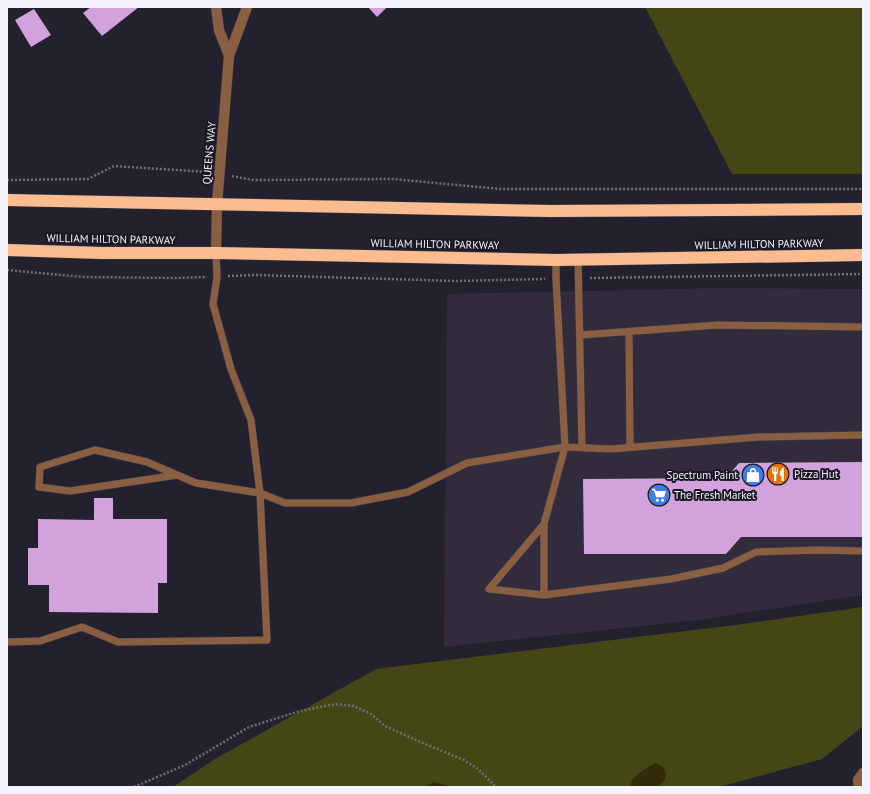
<svg xmlns="http://www.w3.org/2000/svg" width="870" height="794" font-family="'PT Sans',sans-serif">
	<rect width="100%" height="100%" fill="#24212f"/>
	<!-- commercial -->
	<path fill="#312b3c" d="M717,288l146,1v306l-164,25 -255,27 3,-353z"/>
	<!-- green -->
	<path fill="#434715" d="M645,7h218v167h-131z
		M863,607v119l-41,33 -103,28h-546l42,-28 161,-90 359,-44z"/>
	<!-- sand -->
	<path fill="#322a09" d="M655,763c13,3 15,18 2,23 -7,3 -18,1 -26,1 -1,-12 16,-18 24,-24z
		M434,782l19,5h-28z"/>
	<!-- building -->
	<path fill="#d2a2dd" d="M91,7h48l-37,29 -19,-23z
		M368,7h19l-10,10z
		M34,9l17,26 -20,12 -16,-27z
		M863,462v75h-122l-15,17h-142l-1,-75 143,-1 13,-15z
		M94,498h19v21h54v64h-9v30l-109,-1v-27h-21v-37h10v-29l56,1z"/>
	<g fill="none" stroke-linecap="round" stroke-linejoin="round">
		<!-- lane casing -->
		<g stroke="#413e4c" stroke-width="8">
			<path id="lane" d="M216,253l1,24 -4,27 18,65 20,51 9,73 25,10h66l57,-11 59,-29 98,-16 46,2 147,-12 105,-2
				M578,259l4,188
				M629,332l1,115
				M580,335l138,-10 145,2
				M544,524l-55,65 55,6 127,-16 52,-11 33,-16 62,-2 45,1
				M544,595v-71l21,-77 -9,-168v-19
				M7,642l33,-1 42,-14 36,15 149,-2 -7,-147 -64,-10 -49,-21 -52,-12 -55,17 -1,20 31,4 107,-16"/>
		</g>
		<!-- street casing -->
		<g stroke="#413e4c" stroke-width="11">
			<path id="street" d="M216,7l3,23 10,26
				M216,253l1,-49 12,-148 18,-49
				M859,787l-1,-7 5,-7"/>
		</g>
		<!-- highway casing -->
		<g stroke="#413e4c" stroke-width="13">
			<path id="highway" d="M7,200l543,11 313,-2
				M7,250l95,3h114l340,7 307,-5"/>
		</g>
		<!-- path -->
		<path stroke="#716e7b" stroke-width="2.5" stroke-dasharray="2 2" stroke-linecap="butt" d="M232,176l21,4 140,-1 107,10h363
			M7,180l81,-1 26,-13 94,6
			M7,270l76,7 92,1 32,-1
			M228,276l27,-1 201,6 89,-2
			M590,278l273,-4
			M134,787l51,-22 64,-38 51,-16 36,-7 18,2 17,8 14,12 33,15 46,19 14,9 18,18"/>
		<!-- lane -->
		<use href="#lane" stroke="#895e41" stroke-width="7"/>
		<!-- street -->
		<use href="#street" stroke="#895e41" stroke-width="10"/>
		<!-- highway -->
		<use href="#highway" stroke="#fcbc90" stroke-width="12"/>
	</g>
	<!-- icons -->
	<defs>
		<g id="restaurant-disc" transform="scale(1.15)"><circle r="9.5" fill="#e8710a" stroke="#1b1725"/><path d="M-5-6h1v4h1v-4h1v4h1v-4h1v5L-1.5 .5V6h-2V.5L-5-1ZM5-6V6H3V1.5H1.5Q1.5-4 5-6Z" fill="#fff"/></g>
		<g id="shop-disc" transform="scale(1.15)"><circle r="9.5" fill="#3f7fe0" stroke="#1b1725"/><path d="M-5-2.5h2.3a2.7 3.5 0 0 1 5.4 0H5L5.5 6h-11ZM-1.5-2.5h3a1.5 2.3 0 0 0-3 0Z" fill="#fff"/></g>
		<g id="supermarket-disc" transform="scale(1.15)"><circle r="9.5" fill="#3f7fe0" stroke="#1b1725"/><path d="M-6-5.5h2.5l.6 2H6L4.5 2H-2.5L-4.4-4H-6ZM-1.5 3.2a1.3 1.3 0 1 0 .1 0ZM3 3.2a1.3 1.3 0 1 0 .1 0Z" fill="#fff"/></g>
	</defs>
	<g fill-rule="evenodd">
		<use href="#restaurant-disc" x="778" y="474"/>
		<use href="#shop-disc" x="753" y="475"/>
		<use href="#supermarket-disc" x="659" y="495"/>
	</g>
	<g text-anchor="middle" dominant-baseline="central" stroke-width="4" stroke-linejoin="round" paint-order="stroke">
		<!-- street labels -->
		<g font-size="11" fill="#f5f3fd" stroke="#1b1725">
			<text transform="translate(209 153) rotate(-85)">QUEENS WAY</text>
			<text transform="translate(111 239) rotate(1)">WILLIAM HILTON PARKWAY</text>
			<text transform="translate(435 244) rotate(1)">WILLIAM HILTON PARKWAY</text>
			<text transform="translate(759 244) rotate(-1)">WILLIAM HILTON PARKWAY</text>
		</g>
		<!-- poi labels -->
		<g font-size="11" fill="#f5f3fd" stroke="#1b1725" text-anchor="start">
			<text x="794" y="474">Pizza Hut</text>
			<text x="738" y="475" text-anchor="end">Spectrum Paint</text>
			<text x="674" y="495">The Fresh Market</text>
		</g>
	</g>
	<!-- border -->
	<rect width="870" height="794" fill="none" stroke="#f5f3fd" stroke-width="16"/>
</svg>
